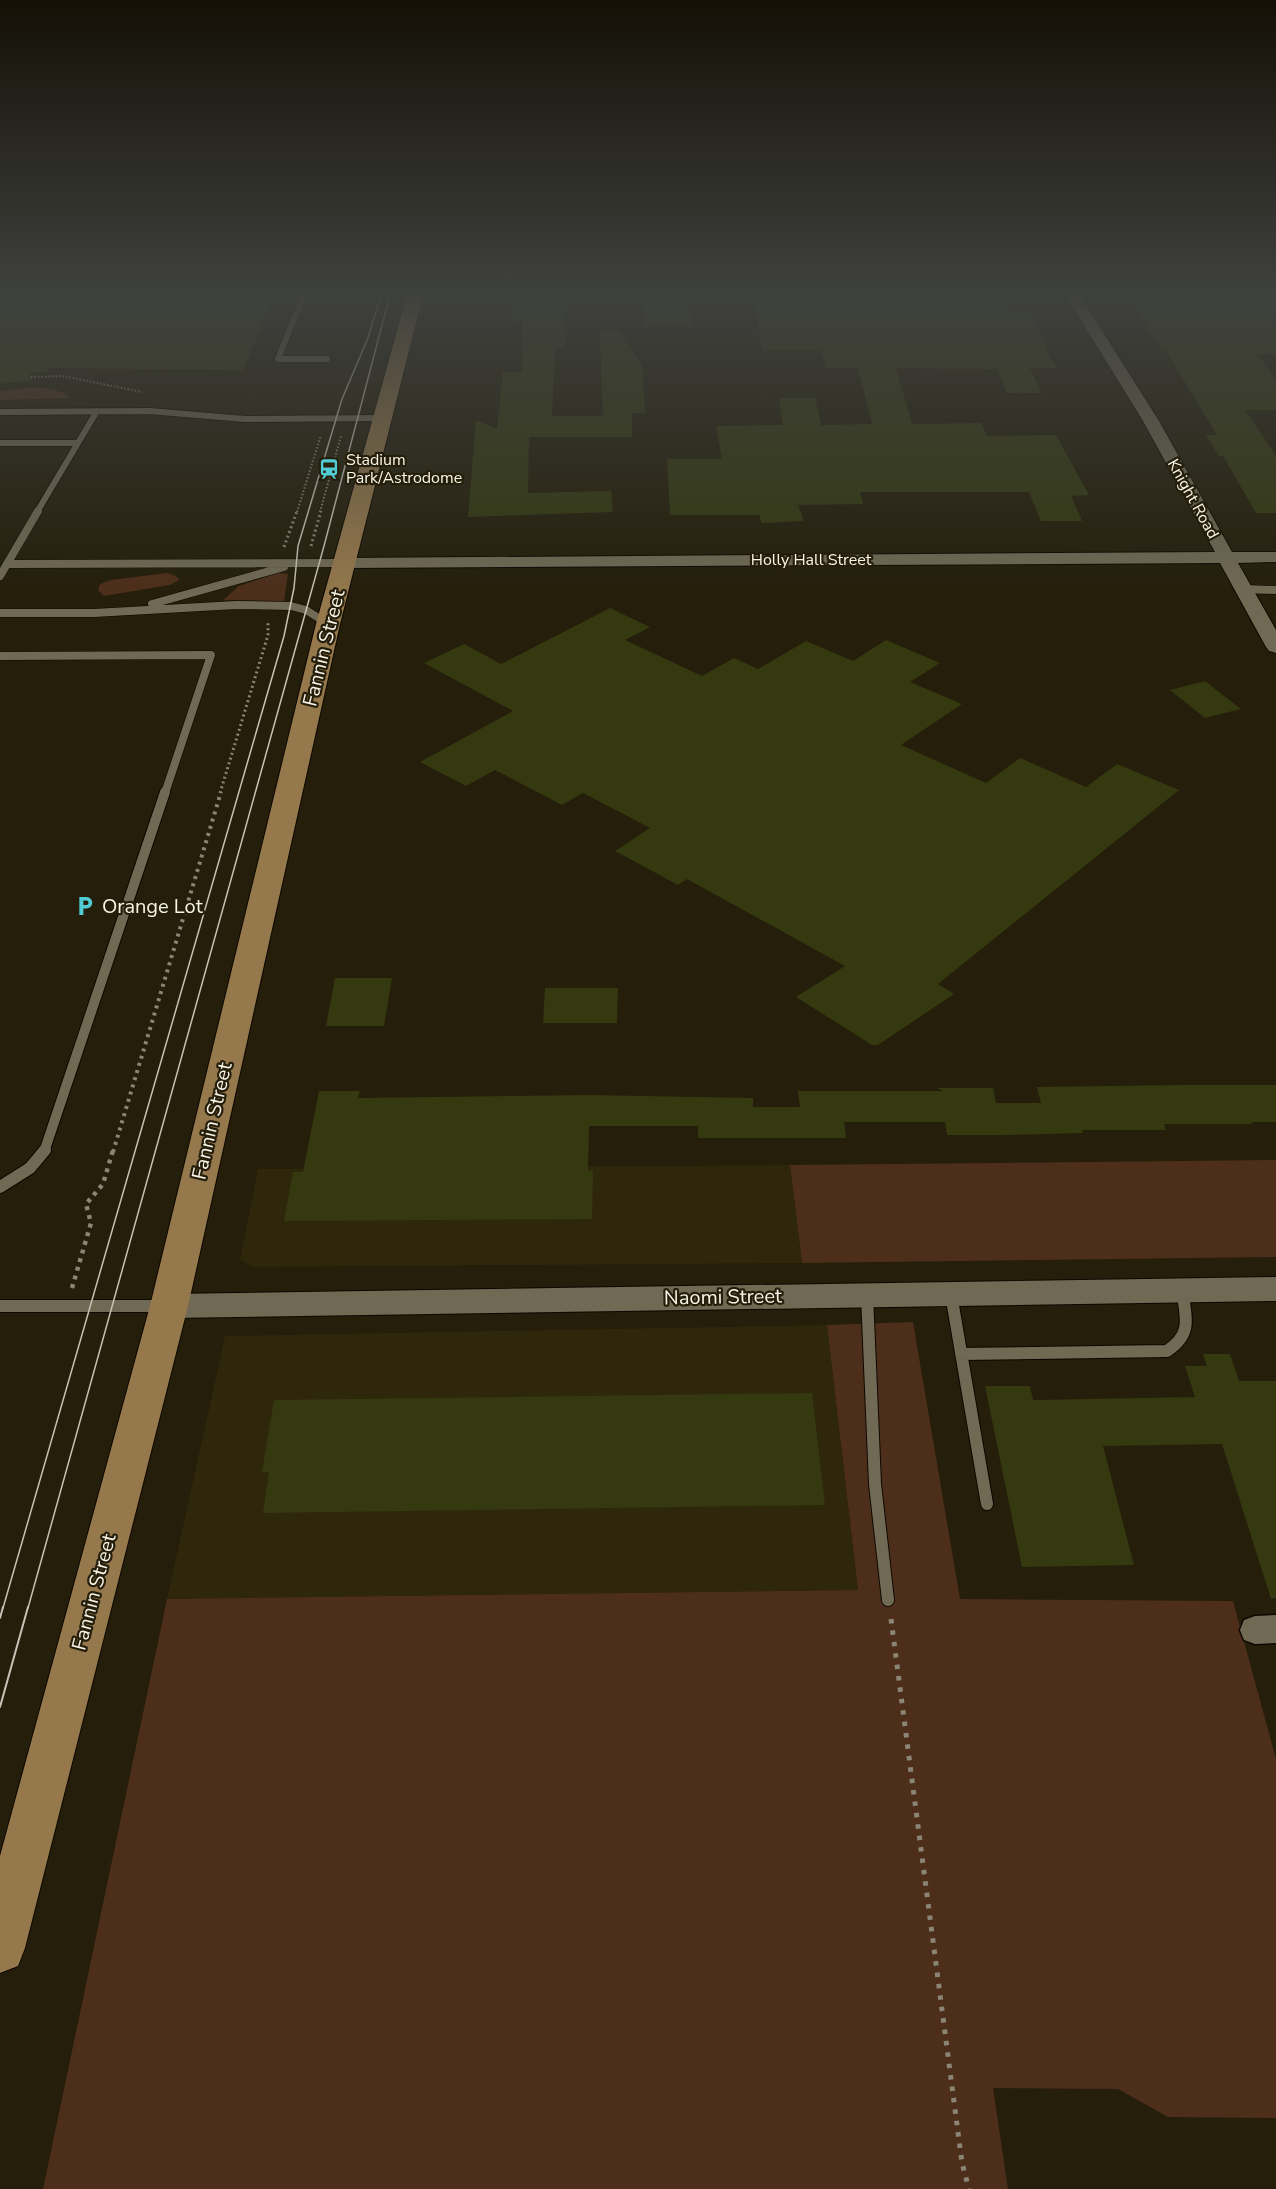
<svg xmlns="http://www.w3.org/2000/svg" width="1276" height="2189" font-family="'Nunito Sans',sans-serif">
	<rect width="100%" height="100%" fill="#241e0a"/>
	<!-- built -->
	<path fill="#2e270b" d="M790,1165l12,98 -550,4 -12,-8 18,-90z
		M827,1325l31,265 -691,9 58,-263z"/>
	<!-- green -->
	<path fill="#4d2e1a" d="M29,388c15,0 31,0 42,10l-71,2v-9z
		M167,573l9,3 3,4 -9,5 -66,11 -6,-6 2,-6 11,-4z
		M278,573l10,1 -4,27 -61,-1 16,-14z
		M1276,1160v97l-474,6 -12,-98z
		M913,1322l47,277 273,2 43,158v359l-108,-1 -50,-28 -125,-1 15,101h-965l124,-590 691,-9 -31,-265z"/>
	<!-- building -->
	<path fill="#343910" d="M0,291h276l-33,79 -195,-2 -2,4 -16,1 2,7 -32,4z
		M754,291h242l9,20h24l27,57h-26l11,25h-34l-10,-24 -101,-1 16,56 69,-1 6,13 69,-1 33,60 -18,1 11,25h-41l-12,-29h-169l3,12 -65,1 6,16 -42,2 -3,-8h-89l-3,-56h55l-6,-33 67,-1 -4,-27h36l6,27 51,-1 -14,-56h-32l-4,-17h-60z
		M1126,291h150v63h-19l19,26v30h-31l31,46v57h-20l-33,-57h-4l-13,-21h11l-51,-84h-4z
		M643,293h45l4,34h-47z
		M515,298h51l-1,50 -10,1 -3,67h51l-3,-85 20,-1 22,36 3,47h-13v24h-103l-1,56 83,-2 2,21 -145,5 8,-97 21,9 6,-57h19v-51h-9z
		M610,608l40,19 -25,13 77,36 32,-18 24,11 48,-28 47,20 33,-21 54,23 -30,19 52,22 -61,41 85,38 34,-25 66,29 31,-23 62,26 -241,194 16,10 -76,51h-6l-76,-48 49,-31 -158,-87 -9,6 -63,-34 35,-23 -67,-35 -21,12 -67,-35 -29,16 -46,-24 93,-51 -89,-48 40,-19 37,20z
		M1205,681l36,28 -36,9 -35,-28z
		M335,978h57l-8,48h-58z
		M545,988h73l-1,35h-74z
		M1180,1085h96v37h-25l1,2h-88l2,6h-84l1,3 -80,2h-56l-2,-13h-101l2,16h-148v-12h-109l-1,45 5,-1 -1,49 -308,2 9,-49h10l16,-81h41l-2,7 232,-3 163,3v9h47l-2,-16h145l-6,-3h56l3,15h45l-4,-16z
		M1203,1354h27l9,27h37v217l-5,1 -49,-155 -119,2 31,119 -112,2 -37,-181h45l3,14 162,-3 -10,-31h22z
		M812,1393l13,112 -562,8 6,-41h-7l12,-72z"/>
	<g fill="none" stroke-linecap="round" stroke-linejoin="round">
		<!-- service-far3 casing -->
		<g stroke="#0d0800" stroke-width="8">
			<path id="service-far3" d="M305,291l-27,68h49
				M0,412l149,-1 96,8 137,-1
				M0,443h78
				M37,512l60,-101"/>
		</g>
		<!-- service-far2 casing -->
		<g stroke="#0d0800" stroke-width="9">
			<path id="service-far2" d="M7,564l338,-1
				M0,576l38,-65
				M1243,589l33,1
				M152,604l132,-37
				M0,613h94l142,-8 55,1 15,4 22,14
				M0,656l211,-1 -46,138"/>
		</g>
		<!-- service-far1 casing -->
		<g stroke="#0d0800" stroke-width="12">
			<path id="service-far1" d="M44,1152l121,-360"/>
		</g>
		<!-- service casing -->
		<g stroke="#0d0800" stroke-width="14">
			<path id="service" d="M0,1187l30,-19 15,-18
				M951,1294l36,210
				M867,1295l8,189 13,116
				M0,1306h163
				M961,1354l206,-3c26,-17 19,-34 15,-61"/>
		</g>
		<!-- minor casing -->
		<g stroke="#0d0800" stroke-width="3">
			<path id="minor" d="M1276,1615v28l-21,1 -11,-4 -4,-10 4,-10 11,-4z"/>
		</g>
		<!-- tertiary casing -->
		<g stroke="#0d0800" stroke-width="2">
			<path id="tertiary" d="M1063,291h14l82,130 73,131h44v10l-38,1 38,67v23l-7,-2 -3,-4 -46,-84 -874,5 -6,-1 -3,-4 3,-4 6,-1 869,-6 -72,-131z
				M1276,1277v24l-1107,17 -11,-4 -4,-8 4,-8 11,-4z"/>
		</g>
		<!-- primary casing -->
		<g stroke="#0d0800" stroke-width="2">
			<path id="primary" d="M408,291h16l-84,333 -152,682 -163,642 -7,18 -18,7v-117l150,-550 166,-682z"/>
		</g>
		<!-- path-far4 -->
		<path stroke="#8a8575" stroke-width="2" stroke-dasharray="1.5 2" stroke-linecap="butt" d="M31,377l32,-1 79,16
			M297,512l24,-77
			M320,512l21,-76"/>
		<!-- path-far3 -->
		<path stroke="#8a8575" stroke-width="3" stroke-dasharray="2 3" stroke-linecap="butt" d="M311,546l10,-35
			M284,547l13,-36
			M220,793l48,-158v-14"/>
		<!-- path-far2 -->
		<path stroke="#8a8575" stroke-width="4" stroke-dasharray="3 4.5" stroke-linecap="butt" d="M113,1152l108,-360"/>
		<!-- path-far1 -->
		<path stroke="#8a8575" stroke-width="4.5" stroke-dasharray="4 5" stroke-linecap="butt" d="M72,1288l19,-65 -5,-19 17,-20 10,-34"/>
		<!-- path -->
		<path stroke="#8a8575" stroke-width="5" stroke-dasharray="4.5 7" stroke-linecap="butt" d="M891,1619l71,544 7,26"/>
		<!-- service-far3 -->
		<use href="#service-far3" stroke="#706a54" stroke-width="6"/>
		<!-- service-far2 -->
		<use href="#service-far2" stroke="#706a54" stroke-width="8"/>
		<!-- service-far1 -->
		<use href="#service-far1" stroke="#706a54" stroke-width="10"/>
		<!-- service -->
		<use href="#service" stroke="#706a54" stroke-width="12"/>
		<!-- minor -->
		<use href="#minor" fill="#706a54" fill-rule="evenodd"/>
		<!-- tertiary -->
		<use href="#tertiary" fill="#706a54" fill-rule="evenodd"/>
		<!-- primary -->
		<use href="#primary" fill="#95784c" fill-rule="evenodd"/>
		<!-- tram-far1 -->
		<path stroke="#c7c2b5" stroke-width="1.5" d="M3,1608l281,-972 10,-48 4,-42 44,-147 26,-61 14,-47
			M28,1608l296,-1062 67,-255"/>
		<!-- tram -->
		<path stroke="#c7c2b5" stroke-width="2" d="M0,1618l3,-11
			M0,1707l28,-100"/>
	</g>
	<!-- sky -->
	<linearGradient id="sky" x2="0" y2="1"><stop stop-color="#141006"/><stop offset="0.49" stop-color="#3f413e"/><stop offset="1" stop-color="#3f413e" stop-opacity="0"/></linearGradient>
	<rect width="1276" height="598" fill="url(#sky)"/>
	<!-- icons -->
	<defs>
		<g id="station-bare" transform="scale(1.62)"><path d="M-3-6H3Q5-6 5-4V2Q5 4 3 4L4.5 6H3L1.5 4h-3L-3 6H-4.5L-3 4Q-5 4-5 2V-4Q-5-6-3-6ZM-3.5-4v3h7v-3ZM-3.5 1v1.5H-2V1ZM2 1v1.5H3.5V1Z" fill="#51ccd4" stroke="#241e0a" stroke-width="2.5" paint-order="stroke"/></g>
		<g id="parking-bare" transform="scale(1.62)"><path d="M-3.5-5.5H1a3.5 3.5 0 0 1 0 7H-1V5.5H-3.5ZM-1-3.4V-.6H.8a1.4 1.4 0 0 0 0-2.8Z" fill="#51ccd4" stroke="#241e0a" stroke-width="2.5" paint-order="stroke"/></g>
	</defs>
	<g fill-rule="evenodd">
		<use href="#station-bare" x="329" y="469"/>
		<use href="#parking-bare" x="85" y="906"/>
	</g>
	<g text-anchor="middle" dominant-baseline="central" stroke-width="4.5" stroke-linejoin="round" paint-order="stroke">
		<!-- far-poi labels -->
		<g font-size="16" fill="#f8f4e8" stroke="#241e0a" text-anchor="start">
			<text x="346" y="460">Stadium<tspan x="346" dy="18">Park/Astrodome</tspan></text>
		</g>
		<!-- far-street labels -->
		<g font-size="16" fill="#f8f4e8" stroke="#241e0a">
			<text transform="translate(1193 499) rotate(61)">Knight Road</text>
			<text x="811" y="560">Holly Hall Street</text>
		</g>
		<!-- street labels -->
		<g font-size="20" fill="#f8f4e8" stroke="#241e0a">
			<text transform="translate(324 648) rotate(-76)">Fannin Street</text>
			<text transform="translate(212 1121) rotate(-77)">Fannin Street</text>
			<text transform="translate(723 1297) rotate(-1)">Naomi Street</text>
			<text transform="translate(94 1592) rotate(-75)">Fannin Street</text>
		</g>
		<!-- poi labels -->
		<g font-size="20" fill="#f8f4e8" stroke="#241e0a" text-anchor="start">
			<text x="102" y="906">Orange Lot</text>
		</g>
	</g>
</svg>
